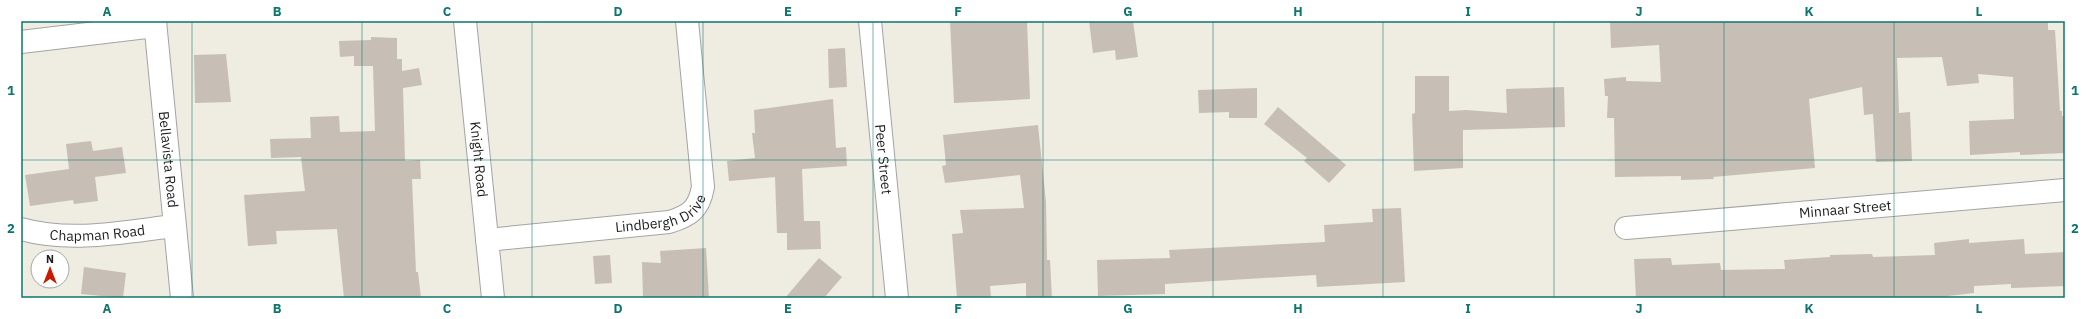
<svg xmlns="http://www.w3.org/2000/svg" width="2086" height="319" font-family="'IBM Plex Sans',sans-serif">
	<rect width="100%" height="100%" fill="#efece2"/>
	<!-- building -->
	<path fill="#c7bfb5" d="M950,21h77l3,78 -76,4z
		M1089,21h44l5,36 -22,3 -1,-10 -22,3z
		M1610,21h438v9h7l5,81h2v5h3v37l-45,2v-3l-50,3 -1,-34 45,-2 -1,-42 -35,-3 1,9 -32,3 -5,-29 -45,1 2,55 11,-1 2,49 -36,1 -3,-48 -9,1 -2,-28 -53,12 6,69 -102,9 1,2 -33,1v-4l-66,1 -1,-59h-7l1,-22h-3l-1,-17 22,-2v4l35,1 -2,-37 -48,3z
		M371,37l26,1v21h5v12l17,-3 3,17 -19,3 2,73 15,-1 1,19h-9l4,93h2l3,26h-77l-7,-69 -61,2 1,13 -29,2 -4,-51 61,-4 -4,-34 -30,1 -1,-19 41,-1 -1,-21 29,-1 1,16 35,-1 -2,-65h-19v-10l-14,1 -1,-16 32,-1z
		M845,48l2,39 -18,1 -1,-39z
		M226,54l5,48 -36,1 -1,-48z
		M1415,76h34v35l17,-1 41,3 -1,-24 58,-2 1,40 -102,3v38l-49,3 -2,-57 3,-1z
		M1257,88v30h-28v-6l-30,1 -1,-23z
		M833,99l3,49 10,-1 1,19 -45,3 2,52h16l1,28 -34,1v-17h-10l-2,-56 -46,4 -2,-20 28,-3 -3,-25h3l-1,-23z
		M1278,107l68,58 -17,18 -25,-22 3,-3 -43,-34z
		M1038,125l8,77 1,58h3l2,38h-26v-15l-36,3 1,12h-34l-5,-64 11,-1 -3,-23 64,-2 -4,-33 -75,8 -3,-17 4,-1 -3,-30z
		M91,141l2,10 29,-4 4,26 -31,4 3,24 -24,3 -1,-4 -43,6 -5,-31 44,-6 -3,-25z
		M1401,208l4,74 -88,5 -1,-12 -151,9v10l-67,2 -1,-36 73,-2 -1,-8 156,-8 -1,-17 49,-3 -1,-13z
		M1969,239v4l55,-4 1,15 40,-2v34l-54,2v-4l-37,2v7l-26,3v2h-312l-2,-39 37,-1 1,7 48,-2 1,7 64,-1 -1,-9 46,-3v-2l42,-1 1,3 62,-2 -1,-12z
		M706,248l3,50h-66l-1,-36 19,1 -1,-12z
		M610,255l2,28 -17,1 -2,-28z
		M819,258l23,19 -18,21h-39z
		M84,267l42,6 -3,25 -42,-4z"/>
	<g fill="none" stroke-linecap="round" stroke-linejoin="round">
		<!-- minor casing -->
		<g stroke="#a4a4a4" stroke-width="24">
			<g id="minor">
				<path id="s1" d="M465,21l28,277"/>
				<path id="s2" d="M870,21l27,277"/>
				<path d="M21,42l134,-16"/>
				<path id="s3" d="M1626,228l439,-38"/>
				<path id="s4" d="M21,229c50,14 103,3 153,-3"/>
				<path id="s5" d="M487,240l182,-18c21,-6 30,-13 34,-35l-16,-166"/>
			</g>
		</g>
		<!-- tertiary casing -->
		<g stroke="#a4a4a4" stroke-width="24">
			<g id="tertiary">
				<path id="s6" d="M155,21l27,277"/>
			</g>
		</g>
		<!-- minor -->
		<use href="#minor" stroke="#fff" stroke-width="22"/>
		<!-- tertiary -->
		<use href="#tertiary" stroke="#fff" stroke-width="22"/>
	</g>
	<!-- grid -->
	<path fill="none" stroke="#0f766e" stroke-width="1" stroke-opacity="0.55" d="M192,21v277M362,21v277M532,21v277M703,21v277M873,21v277M1043,21v277M1213,21v277M1383,21v277M1554,21v277M1724,21v277M1894,21v277M21,160h2044"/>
	<g text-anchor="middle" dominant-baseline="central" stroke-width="4" stroke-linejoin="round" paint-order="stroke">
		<!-- street labels -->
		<g font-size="14" fill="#1d1d1d" stroke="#fff">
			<text stroke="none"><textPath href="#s1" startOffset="139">Knight Road</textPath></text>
			<text stroke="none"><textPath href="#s6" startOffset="139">Bellavista Road</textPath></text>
			<text stroke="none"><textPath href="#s2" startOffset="139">Peer Street</textPath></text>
			<text stroke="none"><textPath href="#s5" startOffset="178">Lindbergh Drive</textPath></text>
			<text stroke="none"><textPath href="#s3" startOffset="220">Minnaar Street</textPath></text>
			<text stroke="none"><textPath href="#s4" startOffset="77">Chapman Road</textPath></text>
		</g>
	</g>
	<!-- border -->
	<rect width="2086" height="319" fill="none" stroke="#ffffff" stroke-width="44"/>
	<!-- north arrow -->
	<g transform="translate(50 269)"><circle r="19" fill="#ffffff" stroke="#a5a5a5"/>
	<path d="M0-3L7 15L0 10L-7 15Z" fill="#ca1a00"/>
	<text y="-6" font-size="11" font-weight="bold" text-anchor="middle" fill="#1d1d1d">N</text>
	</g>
	<rect x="22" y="22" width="2042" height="275" fill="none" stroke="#0f766e" stroke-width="1.5"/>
	<g font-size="13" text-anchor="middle" font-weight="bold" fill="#0f766e">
		<text x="107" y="16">A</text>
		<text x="277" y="16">B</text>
		<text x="447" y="16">C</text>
		<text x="618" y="16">D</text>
		<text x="788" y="16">E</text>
		<text x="958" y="16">F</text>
		<text x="1128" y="16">G</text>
		<text x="1298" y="16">H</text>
		<text x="1468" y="16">I</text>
		<text x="1639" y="16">J</text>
		<text x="1809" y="16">K</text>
		<text x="1979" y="16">L</text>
		<text x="11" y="95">1</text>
		<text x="2075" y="95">1</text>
		<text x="11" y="233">2</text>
		<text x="2075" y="233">2</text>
		<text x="107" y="313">A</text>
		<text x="277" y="313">B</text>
		<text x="447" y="313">C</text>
		<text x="618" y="313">D</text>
		<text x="788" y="313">E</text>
		<text x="958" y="313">F</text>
		<text x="1128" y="313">G</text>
		<text x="1298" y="313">H</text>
		<text x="1468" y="313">I</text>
		<text x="1639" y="313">J</text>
		<text x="1809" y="313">K</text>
		<text x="1979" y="313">L</text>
	</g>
</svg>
